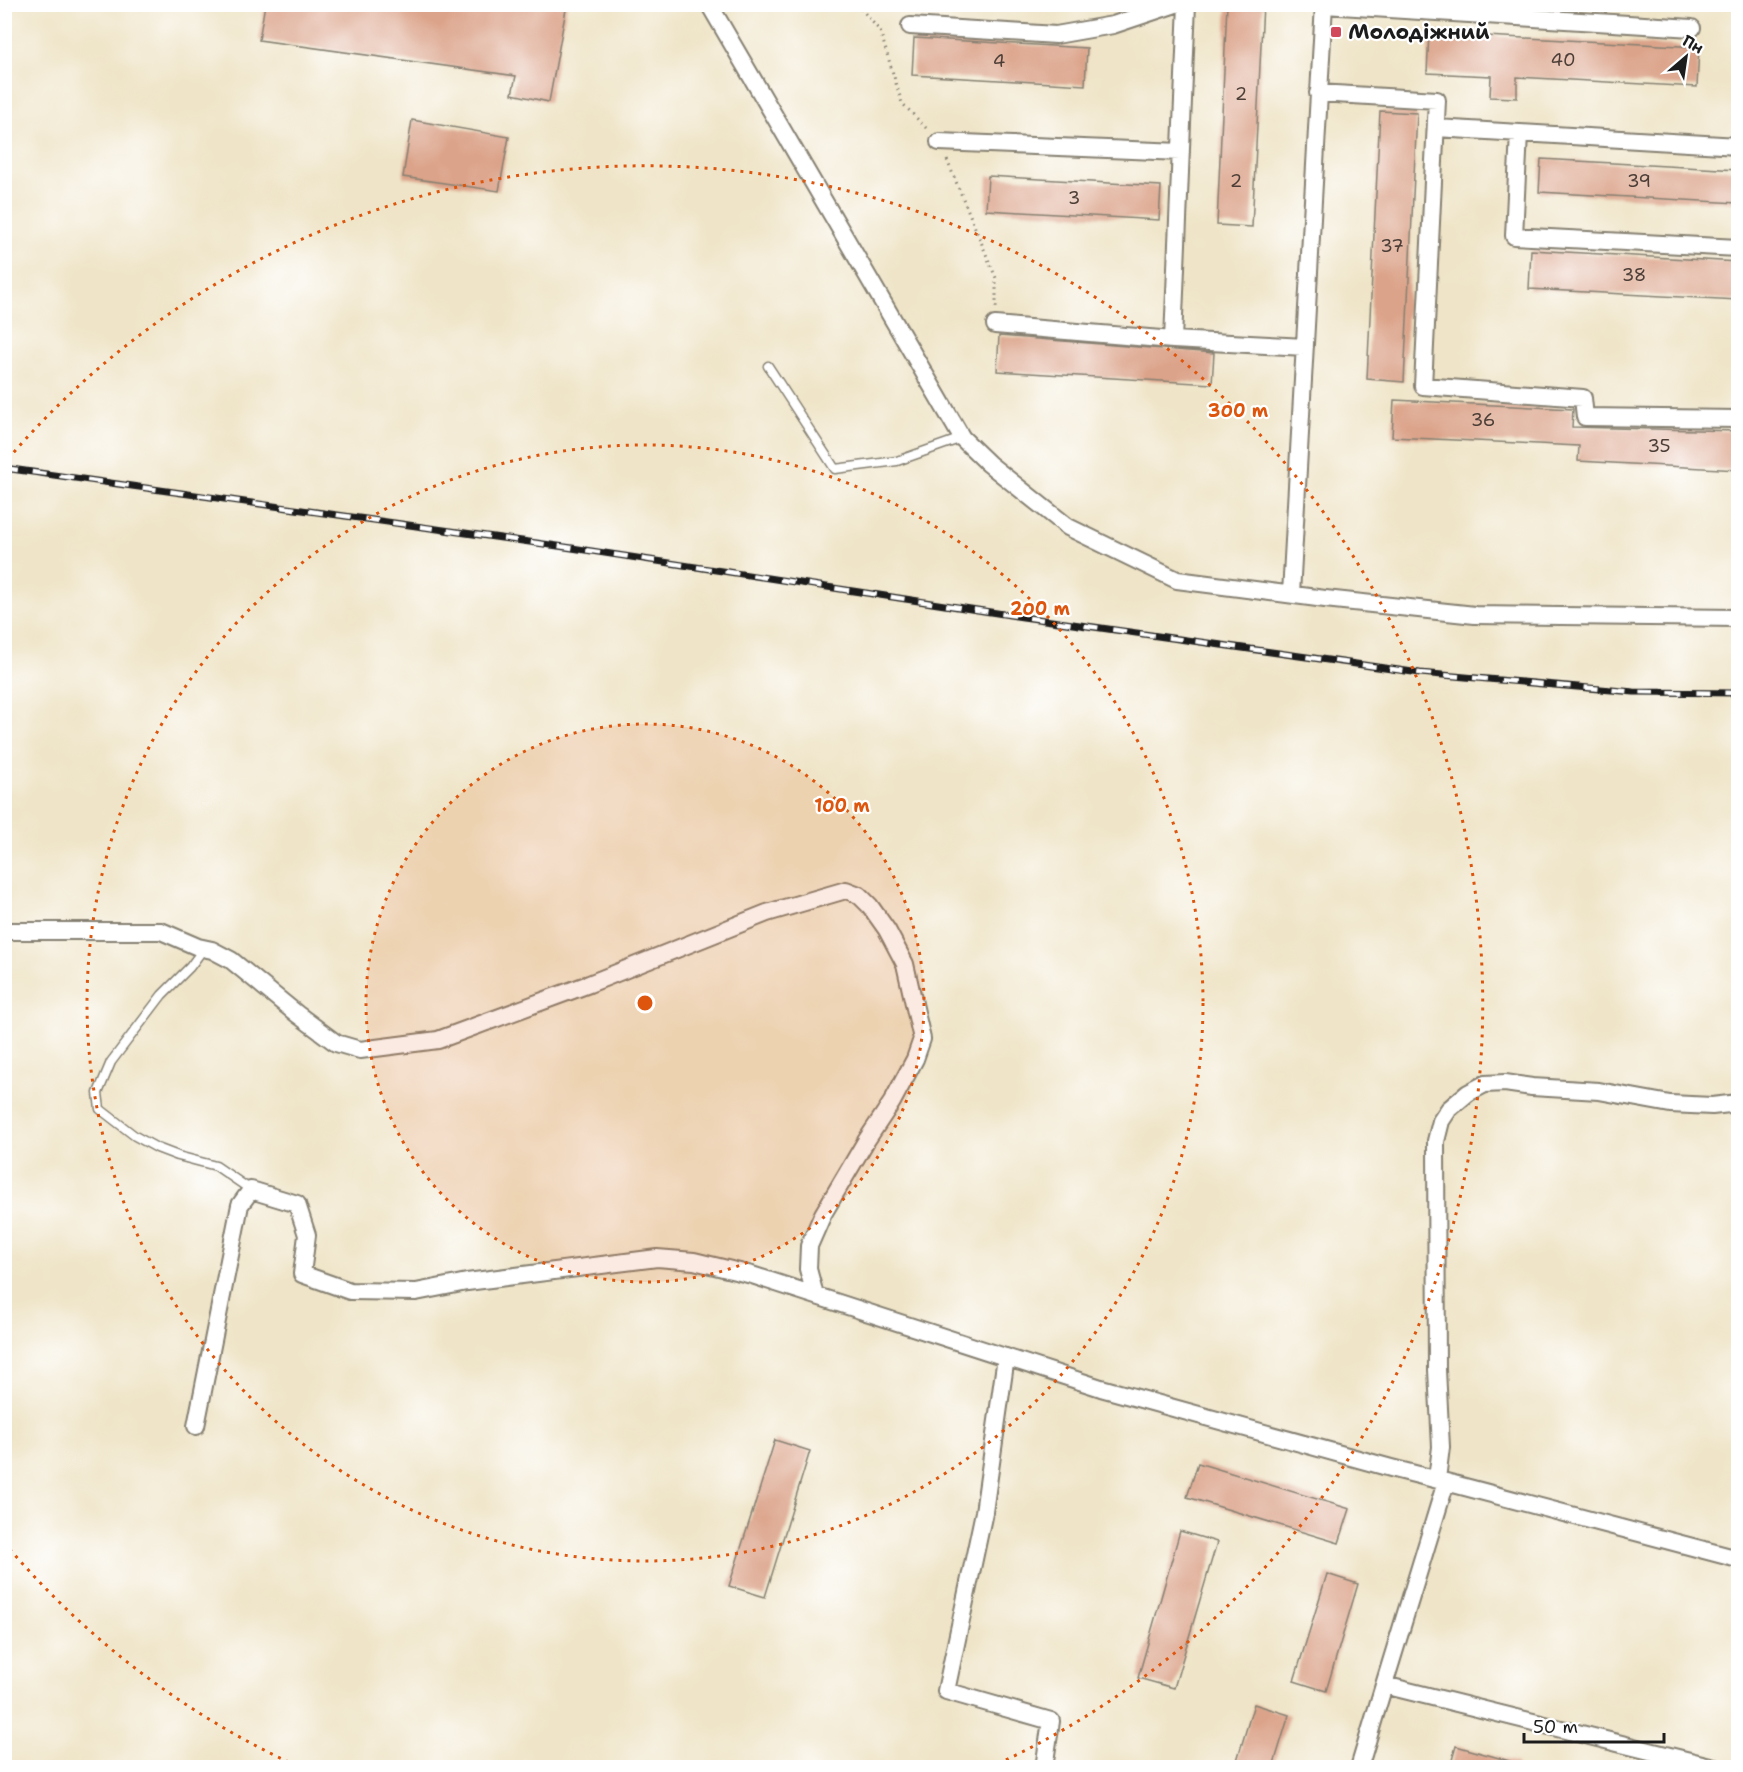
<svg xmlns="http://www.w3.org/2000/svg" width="1743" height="1772" font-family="'Shantell Sans',sans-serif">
	<rect width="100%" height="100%" fill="#fff"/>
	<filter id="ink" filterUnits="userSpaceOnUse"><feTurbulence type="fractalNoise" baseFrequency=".0167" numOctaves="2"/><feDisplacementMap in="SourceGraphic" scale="12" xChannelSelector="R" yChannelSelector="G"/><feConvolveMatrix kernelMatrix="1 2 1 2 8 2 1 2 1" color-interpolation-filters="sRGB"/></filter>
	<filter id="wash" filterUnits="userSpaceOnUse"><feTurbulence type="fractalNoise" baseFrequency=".008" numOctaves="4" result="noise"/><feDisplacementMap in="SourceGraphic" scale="24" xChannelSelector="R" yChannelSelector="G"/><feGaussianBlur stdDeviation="1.35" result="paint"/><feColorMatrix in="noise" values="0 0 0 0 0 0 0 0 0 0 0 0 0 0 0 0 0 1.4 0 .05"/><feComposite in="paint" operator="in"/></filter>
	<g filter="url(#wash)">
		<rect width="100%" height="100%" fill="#efe4c7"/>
		<g id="blocks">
			<!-- building -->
			<path fill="#dba389" d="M265,4h302l-18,98 -37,-8 4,-18 -257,-36z
				M1227,4h36l-11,223 -35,-2z
				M1429,33l270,14 -2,40 -180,-10v21l-27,-1 1,-21 -64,-3z
				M914,38l173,10 -2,37 -173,-10z
				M1380,111l37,2 -13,269 -37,-3z
				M412,120l97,17 -10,54 -96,-14z
				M1541,159l197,11v33l-199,-11z
				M988,176l173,10 -2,34 -173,-10z
				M1531,250l207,12v38l-209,-11z
				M999,336l215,17 -2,31 -215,-13z
				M1394,400l179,9 -1,18 166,4v39l-160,-9 1,-15 -187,-9z
				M775,1440l35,11 -45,146 -36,-11z
				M1198,1463l152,46 -11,34 -152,-46z
				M1180,1531l37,11 -43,146 -36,-10z
				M1327,1574l31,10 -32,107 -32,-10z
				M1254,1704l35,11 -16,52h-38z
				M1456,1746l61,17 -1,4h-66z"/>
		</g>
	</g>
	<g filter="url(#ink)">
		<use href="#blocks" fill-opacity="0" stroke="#868072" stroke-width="1.5"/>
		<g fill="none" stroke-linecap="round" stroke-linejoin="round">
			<!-- lane casing -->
			<g stroke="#868072" stroke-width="11">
				<path id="lane" d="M768,366l67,103 62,-8 65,-23
					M204,948l-14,19 -28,28 -51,67 -13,31 2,16 35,27 22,12 21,8 38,10 35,24"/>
			</g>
			<!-- street casing -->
			<g stroke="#868072" stroke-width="20">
				<path id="street" d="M709,4l253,434 27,26 79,63 109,53 148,19 150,16 263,3
					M1324,5l368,23
					M910,26l146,9 57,-10 63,-21
					M1318,93l119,7 -14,286 160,12 2,19 153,2
					M1436,128l302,18
					M1519,133l-5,103 224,12
					M939,142l242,10
					M995,325l178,15 132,7
					M1173,340l14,-336
					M1291,594l33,-590
					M4,931h157l37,16 14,3 19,10 66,54 39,29 24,7 78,-10 151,-56 178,-71 79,-23 13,5 11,11 17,24 18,34 17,75 -7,20 -23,43 -26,39 -43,73 -14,32 -1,23 7,26
					M1006,1357l-22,155 -38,179 105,30 -7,47
					M196,1426l44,-221 11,-15 46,14 10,31 -5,39 48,17 66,1 51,-10 190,-24 37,3 58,14 349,113 290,80 55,14 -62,203 334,83
					M1437,1479l4,-32 -4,-77 -1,-229 5,-20 8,-12 19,-16 17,-9 20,-1 27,4 67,4 71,13 42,2 26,-3
					M1446,1482l292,77
					M1359,1768l25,-83"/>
			</g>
			<!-- path -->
			<path stroke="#868072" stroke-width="3" stroke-dasharray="1.5 4.5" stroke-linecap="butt" d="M857,4l23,27 22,72 26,27
				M947,160l49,118v30"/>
			<!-- lane -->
			<use href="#lane" stroke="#fff" stroke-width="8"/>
			<!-- street -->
			<use href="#street" stroke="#fff" stroke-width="16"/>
			<!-- rail casing -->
			<g stroke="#1c1c1c" stroke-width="7">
				<path id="rail" d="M4,468l568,80 451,69 397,56 214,19 104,1"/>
			</g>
			<!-- rail -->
			<use href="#rail" stroke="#fff" stroke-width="4.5" stroke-dasharray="14" stroke-linecap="butt"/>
		</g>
	</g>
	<!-- distance rings -->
	<circle cx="645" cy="1003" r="279" fill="#de560d" fill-opacity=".12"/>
	<g fill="none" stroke="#de560d" stroke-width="3" stroke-dasharray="3 6">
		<circle cx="645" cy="1003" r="279"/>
		<circle cx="645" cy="1003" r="558"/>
		<path d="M297 1766A838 838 0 0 1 8 1547M8 459A838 838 0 1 1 993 1766"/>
	</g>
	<!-- markers -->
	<rect fill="#d1495b" stroke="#fff" stroke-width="2" x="1330" y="26" width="12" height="12" rx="3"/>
	<g text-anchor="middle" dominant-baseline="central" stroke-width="4.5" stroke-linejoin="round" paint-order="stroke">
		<!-- number labels -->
		<g font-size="18" fill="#4c3e37">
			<text x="1563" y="60">40</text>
			<text x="999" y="61">4</text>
			<text x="1241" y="94">2</text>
			<text x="1236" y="181">2</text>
			<text x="1639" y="181">39</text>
			<text x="1074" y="198">3</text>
			<text x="1392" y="246">37</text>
			<text x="1634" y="275">38</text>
			<text x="1483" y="420">36</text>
			<text x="1659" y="446">35</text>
		</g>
		<!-- poi labels -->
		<g font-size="21" font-weight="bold" fill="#1c1c1c" stroke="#fff" text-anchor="start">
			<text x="1348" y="32">Молодіжний</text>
		</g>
	</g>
	<circle cx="645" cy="1003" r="9" fill="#de560d" stroke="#fff" stroke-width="3"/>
	<g font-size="18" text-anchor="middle" font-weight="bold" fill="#de560d" stroke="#fff" stroke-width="4.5" stroke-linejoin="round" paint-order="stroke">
		<text x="1238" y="417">300 m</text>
		<text x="1040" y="615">200 m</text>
		<text x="842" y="812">100 m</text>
	</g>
	<!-- margin -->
	<rect width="1743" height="1772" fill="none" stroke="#fff" stroke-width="24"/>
	<!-- north arrow -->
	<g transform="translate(1686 57) rotate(29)" stroke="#ffffff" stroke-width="4.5" paint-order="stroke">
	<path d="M0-4.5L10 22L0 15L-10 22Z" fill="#1c1c1c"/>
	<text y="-9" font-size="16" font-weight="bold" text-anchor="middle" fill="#1c1c1c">Пн</text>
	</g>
	<!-- scale -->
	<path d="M1524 1733v9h140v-9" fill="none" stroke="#1c1c1c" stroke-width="3"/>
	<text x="1533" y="1733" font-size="18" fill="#1c1c1c" stroke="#ffffff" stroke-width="4.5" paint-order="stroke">50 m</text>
</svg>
